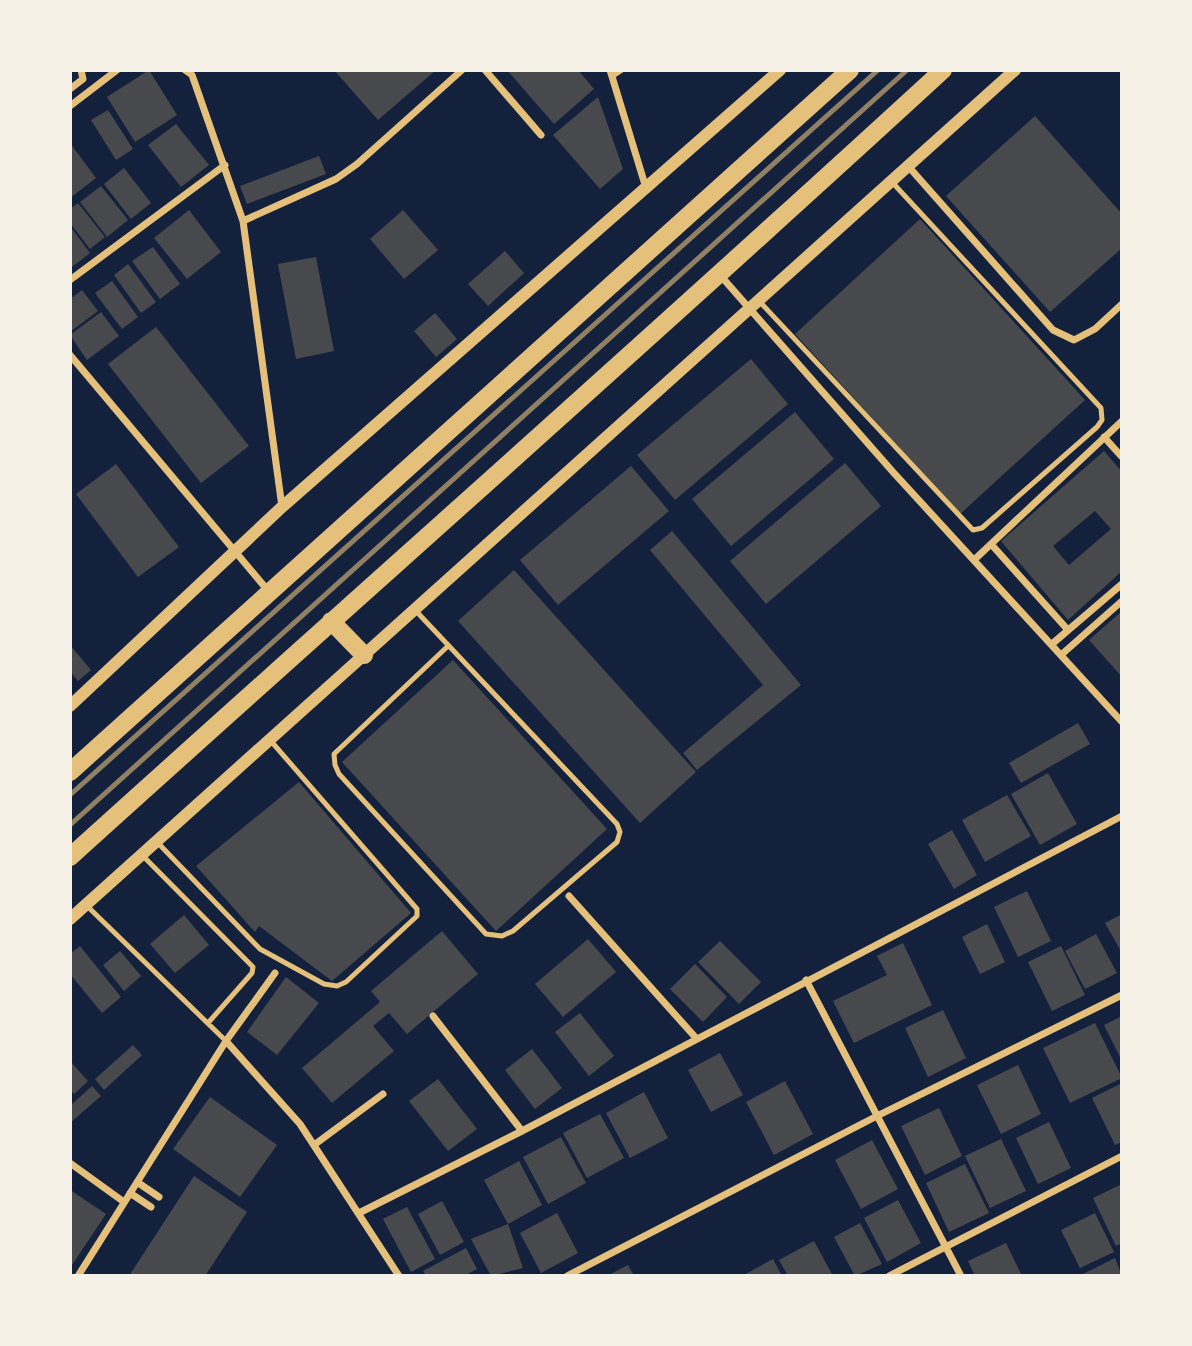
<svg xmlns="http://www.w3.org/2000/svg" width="1192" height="1346" font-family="Spectral,serif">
	<rect width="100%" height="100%" fill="#14213d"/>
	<!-- building -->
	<path fill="#48494c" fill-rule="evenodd" d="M149,70l28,45 -42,27 -28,-45z
		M334,70h102l-58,50z
		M507,70h71l16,19 -40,35z
		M598,97l25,72 -23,20 -47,-54z
		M108,110l25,39 -17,11 -25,-40z
		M1035,116l87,98v34l-72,64 -104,-116z
		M176,124l33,41 -28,22 -33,-42z
		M70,143l26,35 -26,20z
		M319,156l7,18 -79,30 -7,-18z
		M124,168l27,35 -20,16 -27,-35z
		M101,186l27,34 -21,17 -27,-35z
		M78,203l27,34 -15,12 -20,-26v-14z
		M189,210l32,42 -34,27 -33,-41z
		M403,210l35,40 -34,29 -34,-40z
		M920,219l165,181 -125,114 -165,-180z
		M70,226l20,27 -18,14 -2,-2z
		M153,247l27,37 -20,15 -28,-38z
		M505,251l19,22 -36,33 -20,-22z
		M316,257l18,94 -38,8 -18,-95z
		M128,264l28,38 -15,11 -27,-38z
		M112,281l26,36 -16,12 -27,-36z
		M82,290l16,21 -28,21v-33z
		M101,312l18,24 -32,24 -17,-25z
		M435,313l22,26 -21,18 -22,-26z
		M156,327l93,119 -48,37 -93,-119z
		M751,359l37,45 -113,96 -38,-45z
		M795,412l39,47 -103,87 -39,-47z
		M1104,451l18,21v99l-54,49 -67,-79zM1095,511l16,18 -42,36 -16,-19z
		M845,463l36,43 -115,98 -36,-43z
		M116,464l63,83 -41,30 -62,-83z
		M631,466l38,45 -111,94 -38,-45z
		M672,531l129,154 -104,85 -14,-17 80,-68 -113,-135z
		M514,570l182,202 -56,51 -182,-202z
		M1122,611v66l-33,-37z
		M70,645l21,25 -13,11 -8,-10z
		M453,660l154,169 -111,102 -154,-169z
		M1078,723l12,21 -69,39 -12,-20z
		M1048,773l29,51 -37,21 -29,-51z
		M299,782l112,131 -79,68 -73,-55 -4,6 -59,-66z
		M1007,795l24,41 -46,26 -23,-42z
		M952,830l25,45 -23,14 -26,-45z
		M1027,891l24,50 -33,16 -24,-50z
		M1122,914v39l-17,-30z
		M184,915l25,30 -34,28 -25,-29z
		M987,924l18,38 -25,12 -18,-37z
		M442,931l36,43 -71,60 -18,-21 -16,13 21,25 -62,52 -30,-35 78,-66 -9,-11z
		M1096,934l21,39 -32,16 -20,-38z
		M588,939l28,33 -53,45 -28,-33z
		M720,941l41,41 -22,22 -41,-42z
		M903,943l29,62 -78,38 -21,-42 54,-26 -10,-19z
		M80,946l41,51 -19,16 -32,-39v-20z
		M1061,946l24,49 -33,16 -24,-49z
		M120,951l21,25 -17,15 -21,-26z
		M695,964l32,33 -24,25 -33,-33z
		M286,977l33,26 -42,52 -30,-23z
		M943,1010l23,48 -38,19 -23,-49z
		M580,1013l34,43 -25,20 -34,-44z
		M1122,1016v45l-18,-36z
		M1095,1023l27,55 -52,25 -27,-55z
		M133,1045l9,10 -38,35 -9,-11z
		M532,1049l30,39 -27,21 -30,-39z
		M720,1053l23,42 -32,17 -23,-42z
		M70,1061l18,20 -14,13 -4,-5z
		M1018,1065l23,49 -40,20 -24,-49z
		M438,1079l39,50 -29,22 -39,-50z
		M785,1081l28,53 -39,21 -28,-53z
		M1122,1083v59l-7,3 -23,-47z
		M92,1086l9,10 -31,27v-17z
		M644,1092l24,46 -38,20 -24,-45z
		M210,1097l67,48 -37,52 -67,-48z
		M939,1108l23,48 -37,19 -24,-49z
		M600,1114l24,44 -37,20 -24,-45z
		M1049,1122l22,46 -33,16 -22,-46z
		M561,1137l25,46 -38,21 -25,-47z
		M1001,1139l25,52 -36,17 -25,-52z
		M872,1140l26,49 -37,20 -26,-49z
		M519,1161l23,44 -34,19 -24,-44z
		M965,1164l24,49 -40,19 -23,-49z
		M194,1176l53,36 -42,64h-76z
		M1122,1184v59l-6,3 -23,-48z
		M70,1190l36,24 -36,54z
		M898,1200l23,43 -34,19 -23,-44z
		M442,1201l22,41 -24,13 -22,-41z
		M407,1207l28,52 -24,13 -28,-53z
		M557,1213l21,40 -37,20 -21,-40z
		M1095,1213l19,39 -34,16 -19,-38z
		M860,1223l22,41 -27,12 -21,-39z
		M508,1224l15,44 -32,8 -20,-37z
		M814,1241l19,35h-45l-9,-16z
		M1006,1243l16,33h-47l-7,-15z
		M466,1248l11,21 -13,7h-38l-3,-5z
		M1115,1258l7,18h-38l-1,-2z
		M773,1259l9,17h-40z
		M628,1265l6,11h-27z"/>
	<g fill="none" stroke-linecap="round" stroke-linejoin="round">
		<!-- service -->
		<path stroke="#e5c07b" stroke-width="5" d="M613,76l9,-6
			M759,301l214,229 9,-2 115,-101 5,-7 -1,-12 -210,-227
			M415,610l202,214 3,8 -3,10 -104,89 -11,5 -16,-2 -147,-160 -4,-9 -1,-11 114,-108
			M158,843l102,106 64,35 13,2 9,-4 71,-66v-7l-147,-169
			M142,855l111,112 -1,6 -44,50
			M86,905l140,136"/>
		<!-- minor -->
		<path stroke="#e5c07b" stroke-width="7" d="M185,70l7,5 51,146 39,286
			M485,70l56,65
			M610,70l36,118
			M70,89l13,-10 -2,-9
			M70,106l47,-36
			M908,166l145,164 21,10 21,-11 27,-25
			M243,221l93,-42 21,-15 105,-94
			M720,275l173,197 229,250
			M70,280l155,-115
			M70,355l200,238
			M1104,437l18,20
			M991,544l77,86
			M974,560l148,-139
			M1052,644l70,-60
			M1061,655l61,-54
			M569,896l127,142
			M806,980l155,296
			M433,1016l89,115
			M226,1041l74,83 99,152
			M314,1145l69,-51
			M70,1163l54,39
			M137,1182l22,15
			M130,1193l21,14
			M359,1213l163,-82 600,-315
			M78,1276l148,-235 49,-68
			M567,1276l312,-161 243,-120
			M889,1276l233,-120"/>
		<!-- tertiary -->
		<path stroke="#e5c07b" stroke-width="12" d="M70,706l212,-199 498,-437
			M70,919l945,-849"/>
		<!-- trunk -->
		<path stroke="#e5c07b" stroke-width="18" d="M331,621l33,34
			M70,772l780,-702
			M70,857c291,-263 585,-522 873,-787"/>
		<!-- rail -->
		<path stroke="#918062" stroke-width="5" d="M70,795l808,-725
			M70,825l837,-755"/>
	</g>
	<!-- border -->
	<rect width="1192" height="1346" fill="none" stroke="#f6f1e7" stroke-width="144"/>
</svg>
